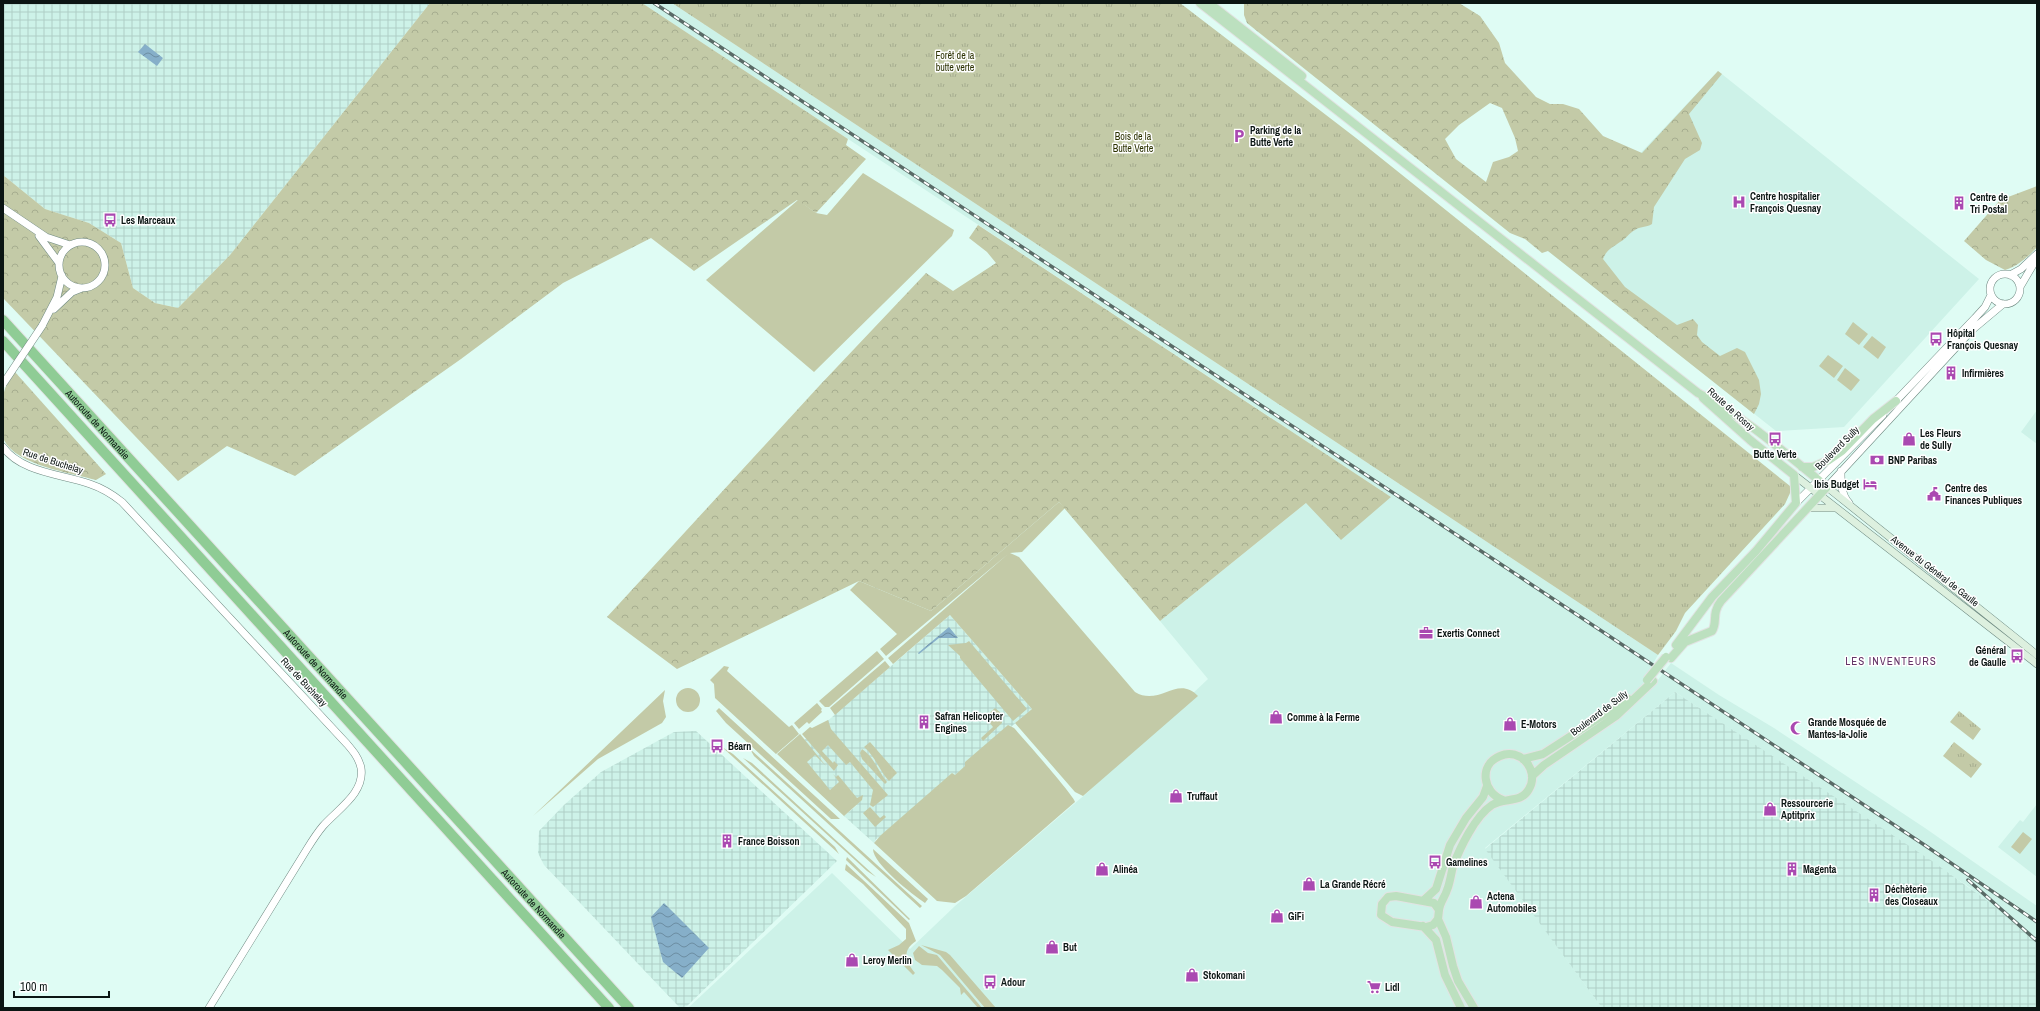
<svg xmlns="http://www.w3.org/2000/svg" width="2040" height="1011" font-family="'Archivo Narrow',sans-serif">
	<defs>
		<pattern id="industrial-grid" width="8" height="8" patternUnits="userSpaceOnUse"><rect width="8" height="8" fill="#cdf2e8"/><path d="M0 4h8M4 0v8" fill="none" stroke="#afcfc6"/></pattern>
		<pattern id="forest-crowns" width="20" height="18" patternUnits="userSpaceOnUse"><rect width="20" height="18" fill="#c3caa7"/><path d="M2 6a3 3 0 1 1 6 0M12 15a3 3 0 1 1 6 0" fill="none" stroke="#a6ad8f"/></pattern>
		<pattern id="park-tufts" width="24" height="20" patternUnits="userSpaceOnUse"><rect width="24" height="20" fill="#c3caa7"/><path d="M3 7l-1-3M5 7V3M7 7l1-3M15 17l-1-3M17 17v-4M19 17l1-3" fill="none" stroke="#a6ad8f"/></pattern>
		<pattern id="water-waves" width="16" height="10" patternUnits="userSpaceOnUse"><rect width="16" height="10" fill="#86afc9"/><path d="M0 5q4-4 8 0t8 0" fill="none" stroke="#6c8da2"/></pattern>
	</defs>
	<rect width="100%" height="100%" fill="#dffcf4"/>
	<!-- built -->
	<path fill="#cdf2e8" d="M642,3h30l986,652 -10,17 10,8 13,-17 48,32 55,33 151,100 112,78v43l-68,-62 -294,-195 -190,156 117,160h-914l144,-135 78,76 45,-43 133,-114 120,-113 -48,-58 146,-118 85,-6z
		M1718,71l261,208 -135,148 -68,4 -228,-180z
		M2037,410v34l-16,-12z
		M2037,804v73l-39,-30 22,-27 3,2z"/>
	<!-- industrial -->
	<path fill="url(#industrial-grid)" d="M3,3h427l-200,252 -52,53 -23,-5 -22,-15 -12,-45 -32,-20 -44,-14 -42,-34z
		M950,615l82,94 -148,127 -8,3 -2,4 -30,-27 13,-11 -34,-9 -41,-38 42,-34z
		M1675,692l257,169 105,76v71h-435l-117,-159z
		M696,731l141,130 -150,145 -7,2 -136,-143 -6,-12 1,-22 25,-26 37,-33 73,-40z"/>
	<!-- grass -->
	<path fill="#c3caa7" d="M863,173l91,57 -2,6 -138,136 -108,-92 92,-80 18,13 11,2z
		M1853,322l15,12 -9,11 -14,-11z
		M1872,336l14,11 -8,12 -15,-12z
		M1828,355l15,11 -9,12 -15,-12z
		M1845,368l15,12 -9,11 -14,-11z
		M1059,502l6,6 -43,44 -12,1 9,4 116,135c25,15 42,-18 63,4l-115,100 -8,-4 -60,-69 17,-14 -82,-94 -57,49 -5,-6 120,-104 -122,102 -6,-7 17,-15 -47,-44 9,-9 72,30z
		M969,641l58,68 -14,12 -53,-63v-2l-12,-11 18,-2z
		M877,651l7,8 -55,48h-4l-6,-6z
		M885,661l5,6 -55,48 -5,-7z
		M724,666l5,1 -2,4 62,56 3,-2 7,9 -23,20 -61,-56 -1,-14 -4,-4z
		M676 700a12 12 0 1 1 24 0a12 12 0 1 1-24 0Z
		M665,690l-2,11 3,16 -4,6 -64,36 -65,57z
		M817,703l5,6 -1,1 1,2 -13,12 -2,-2 -8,7 -5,-6z
		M719,708l121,111h-9l-105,-96 -10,-12z
		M995,708l6,5 1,10 -19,18 -2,-3 12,-11 -8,-10z
		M828,720l3,9 57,66 -15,12 -3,-2 3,-15 -23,-28 -4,3 -18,-20 -6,6 11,12 1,-2 4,4 -4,6 -32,-37 8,-7 2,1z
		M1008,725l6,3c8,9 61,69 61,74l-109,94 -11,7 -18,-2 -63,-58 7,-8 71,-62 3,2 10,-9v-4z
		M800,734l26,32 -11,-11 -8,7 23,28 9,-8 -6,-8 3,3 2,-2 19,23 6,-3 -1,5 -18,16 -67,-62z
		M870,742l27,31 -8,8c-10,-11 -14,-25 -25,-34z
		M722,747l11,7 102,93 4,7z
		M750,749l172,157 -2,2 -166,-152z
		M862,749c12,8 16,22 25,33l-2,2 -23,-25 -2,-6z
		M743,758l9,5 124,114 -9,-6z
		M870,807l10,11 4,-3 2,2 -11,10 -12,-14z
		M2023,832l9,7 -12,15 -9,-7z
		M873,849l55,50 -3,4c-13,-9 -52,-39 -52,-54z
		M847,857l63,62 -1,1 -63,-60z
		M846,864l63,59 7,18c-15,10 -10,21 -1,32l-2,2 -25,-25 11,-5 7,-6v-10l-43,-45 -18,-14z
		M921,945l25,7 4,3 46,53h-11l-45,-53z
		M919,946l9,7 9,2 45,53h-4l-14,-16 -3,3 -1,-7 -18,-18 -5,-4 -15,-1 -7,-5 -2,-7z"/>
	<!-- forest -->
	<path fill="url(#forest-crowns)" fill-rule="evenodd" d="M430,3h212l206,136 -2,6 20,14 -50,54 -19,-13 -103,71 -43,-33 -88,45 -102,76 -166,117 -68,-30 -49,35 -175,-183v-123l42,34 44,14 32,20 12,45 22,15 23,5 52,-53z
		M1244,3h215l21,13 19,27 6,20 31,34 14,7h13l16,5 24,27 39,17 76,-82 4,3 -33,40 13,29 -2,7 -15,9 -31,48 -2,17c-6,4 -12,2 -17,6 -6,3 -9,9 -15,12 -8,6 -13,7 -17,17l22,28 52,38 16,-6 5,6 -1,10 5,7 18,14 17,-8 8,4 14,28 2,14 -2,10 -5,10 -206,-163 -6,2 -17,-14 -15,-6 -263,-210 -3,-8zM1490,103l12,5 13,30 3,13 -9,6 -16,5 -7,20 -30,-23 -11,-20 14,-14z
		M2037,186v61c-9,10 -19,19 -32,23l-19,-10 -22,-19 36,-41z
		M978,225l413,272 -50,43 -35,-37 -146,118 -101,-119 -128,109 -72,-30 -182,88 -70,-52 213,-232 106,-112 27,18 43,-28 -9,-11 -18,-14z
		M15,372l91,102 -10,6c-25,-7 -80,-15 -92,-40 -3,-6 -1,-18 -1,-25 0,-21 -1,-26 12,-43z"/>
	<!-- park -->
	<path fill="url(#park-tufts)" d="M672,3h508l176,135 434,348v7l-5,11 -100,109 -9,18 -18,24z
		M1959,711l22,18 -8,11 -23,-18z
		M1954,742l28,22 -11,14 -28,-22z"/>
	<!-- water -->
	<path fill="url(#water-waves)" d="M145,44l18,14 -6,8 -19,-14z
		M949,627l9,11h-19l-20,16 -1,-1z
		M664,903l45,45 -27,30 -19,-16 -12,-45z"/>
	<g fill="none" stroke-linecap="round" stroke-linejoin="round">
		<!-- tertiary casing -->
		<g stroke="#6f8a82" stroke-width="8">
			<path id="tertiary" d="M3,208l43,29 24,8
				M39,236l20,27
				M59 265a23 23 0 1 1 46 0a23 23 0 1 1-46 0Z
				M1990 289a15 15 0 1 1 30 0a15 15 0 1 1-30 0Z
				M2010,275l11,-6 16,-15
				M2020,287l17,-29
				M54,309l18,-17 10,-4
				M42,326l15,-29 5,-21
				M1893,404l82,-86 10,-11 6,-12
				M3,447c19,26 59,27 87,37 12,4 22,10 32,18l225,242c6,7 12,14 14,24 4,25 -23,41 -38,58 -6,7 -11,15 -16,23l-98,159
				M1841,471c0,12 0,23 8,32
				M1827,487l145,-157 31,-26
				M1796,503l87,-88"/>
		</g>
		<!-- secondary casing -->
		<g stroke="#6f8a82" stroke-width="8">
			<path id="secondary" d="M1794,475l243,189
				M1827,487l210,168
				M1809,508h27"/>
		</g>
		<!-- primary casing -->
		<g stroke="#e2e3e3" stroke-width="10">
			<path id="primary" d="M1200,3l498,390c47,24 88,61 129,94l-106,114c-10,13 -3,21 -9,30l-27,11 -14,16
				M1209,3l93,73
				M1802,467h11l16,-7 13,-9 31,-32 23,-18
				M1676,645l36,-48 44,-46 40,-48 -2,-28 -44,-35 -47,-42
				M1523,759l20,-5 85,-55
				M1532,776l12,-11 72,-49 37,-35
				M1396,896l38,7 5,7 -1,9 -5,6 -7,2 -34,-5 -11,-7 1,-11 6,-7z
				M1424,900l12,-11 14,-44 16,-27 17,-21 4,-11
				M1439,910c1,-8 6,-13 8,-20 3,-7 4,-16 6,-24 7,-18 22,-50 39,-61 12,-8 29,-1 37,-16 11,-19 -9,-42 -29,-33 -22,9 -17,37 3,44
				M1438,919l8,18 7,29 5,15 16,27
				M1423,926l13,14 9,35 16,33"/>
		</g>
		<!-- motorway casing -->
		<g stroke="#e2e3e3" stroke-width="12">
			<g id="motorway">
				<path id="s1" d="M3,320l626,688"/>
				<path d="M3,341l606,667"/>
			</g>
		</g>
		<!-- tertiary -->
		<use href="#tertiary" stroke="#fff" stroke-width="7"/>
		<!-- secondary -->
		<use href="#secondary" stroke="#ddf0df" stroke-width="7"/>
		<!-- primary -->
		<use href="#primary" stroke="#bce0bf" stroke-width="8"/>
		<!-- motorway -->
		<use href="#motorway" stroke="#8fcc95" stroke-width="10"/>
		<!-- rail casing -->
		<g stroke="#596a66" stroke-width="3.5">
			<path id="rail" d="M654,3l1272,843 111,76
				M1968,880l69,61"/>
		</g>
		<!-- rail -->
		<use href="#rail" stroke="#fff" stroke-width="2" stroke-dasharray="6" stroke-linecap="butt"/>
		<!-- tertiary-bridge casing -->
		<g stroke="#6f8a82" stroke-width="8" stroke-linecap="butt">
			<path id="tertiary-bridge" d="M3,384l39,-58"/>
		</g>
		<!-- primary-bridge casing -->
		<g stroke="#e2e3e3" stroke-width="10" stroke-linecap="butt">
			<path id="primary-bridge" d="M1647,680l19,-23"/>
		</g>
		<!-- tertiary-bridge -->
		<use href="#tertiary-bridge" stroke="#fff" stroke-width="7"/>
		<!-- primary-bridge -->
		<use href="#primary-bridge" stroke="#bce0bf" stroke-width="8"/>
	</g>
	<!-- icons -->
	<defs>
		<g id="parking-bare" transform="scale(1.08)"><path d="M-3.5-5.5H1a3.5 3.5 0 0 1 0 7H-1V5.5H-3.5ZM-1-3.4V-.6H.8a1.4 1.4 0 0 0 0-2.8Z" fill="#aa49b1" stroke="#fff" stroke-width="2.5" paint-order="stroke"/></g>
		<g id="hospital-bare" transform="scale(1.08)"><path d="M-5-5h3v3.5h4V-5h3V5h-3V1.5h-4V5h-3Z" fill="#aa49b1" stroke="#fff" stroke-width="2.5" paint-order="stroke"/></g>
		<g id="building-bare" transform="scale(1.08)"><path d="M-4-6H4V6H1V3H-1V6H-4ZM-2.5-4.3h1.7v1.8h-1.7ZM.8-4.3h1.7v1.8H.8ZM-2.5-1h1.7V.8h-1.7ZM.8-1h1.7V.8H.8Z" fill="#aa49b1" stroke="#fff" stroke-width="2.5" paint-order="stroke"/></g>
		<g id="bus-bare" transform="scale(1.08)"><path d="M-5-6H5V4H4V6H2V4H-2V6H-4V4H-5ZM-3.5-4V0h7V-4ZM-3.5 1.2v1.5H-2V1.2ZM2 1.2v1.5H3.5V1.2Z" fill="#aa49b1" stroke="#fff" stroke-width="2.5" paint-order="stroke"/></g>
		<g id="shop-bare" transform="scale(1.08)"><path d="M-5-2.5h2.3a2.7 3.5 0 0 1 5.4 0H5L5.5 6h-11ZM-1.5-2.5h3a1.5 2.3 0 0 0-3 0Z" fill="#aa49b1" stroke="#fff" stroke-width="2.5" paint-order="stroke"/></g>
		<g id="bank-bare" transform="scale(1.08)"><path d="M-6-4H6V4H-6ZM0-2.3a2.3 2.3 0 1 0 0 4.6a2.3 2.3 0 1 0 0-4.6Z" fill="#aa49b1" stroke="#fff" stroke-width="2.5" paint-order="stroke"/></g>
		<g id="hotel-bare" transform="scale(1.08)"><path d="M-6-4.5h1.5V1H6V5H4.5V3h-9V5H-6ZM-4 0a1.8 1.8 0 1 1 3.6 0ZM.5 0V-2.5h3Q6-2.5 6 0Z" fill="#aa49b1" stroke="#fff" stroke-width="2.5" paint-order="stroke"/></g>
		<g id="civic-bare" transform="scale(1.08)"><path d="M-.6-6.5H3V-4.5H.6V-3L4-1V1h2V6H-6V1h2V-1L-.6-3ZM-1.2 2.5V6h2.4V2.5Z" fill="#aa49b1" stroke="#fff" stroke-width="2.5" paint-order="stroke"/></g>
		<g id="office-bare" transform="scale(1.08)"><path d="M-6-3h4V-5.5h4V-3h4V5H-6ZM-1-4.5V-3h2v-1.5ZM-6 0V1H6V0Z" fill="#aa49b1" stroke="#fff" stroke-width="2.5" paint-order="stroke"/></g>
		<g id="mosque-bare" transform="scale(1.08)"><path d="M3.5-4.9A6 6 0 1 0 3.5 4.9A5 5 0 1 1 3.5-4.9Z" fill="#aa49b1" stroke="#fff" stroke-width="2.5" paint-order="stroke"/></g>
		<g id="supermarket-bare" transform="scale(1.08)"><path d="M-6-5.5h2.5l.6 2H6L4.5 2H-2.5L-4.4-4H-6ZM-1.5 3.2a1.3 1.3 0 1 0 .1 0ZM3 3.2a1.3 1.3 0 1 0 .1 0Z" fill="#aa49b1" stroke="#fff" stroke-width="2.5" paint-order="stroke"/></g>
	</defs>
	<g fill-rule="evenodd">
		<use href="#parking-bare" x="1239" y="136"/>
		<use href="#hospital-bare" x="1739" y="202"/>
		<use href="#building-bare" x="1959" y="203"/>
		<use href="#bus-bare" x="110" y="220"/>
		<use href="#bus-bare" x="1936" y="339"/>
		<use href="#building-bare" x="1951" y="373"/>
		<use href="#bus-bare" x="1775" y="439"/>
		<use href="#shop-bare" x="1909" y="439"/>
		<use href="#bank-bare" x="1877" y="460"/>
		<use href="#hotel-bare" x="1870" y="484"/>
		<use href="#civic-bare" x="1934" y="494"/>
		<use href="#office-bare" x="1426" y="633"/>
		<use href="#bus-bare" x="2017" y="656"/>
		<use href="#shop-bare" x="1276" y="717"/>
		<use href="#building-bare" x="924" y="722"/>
		<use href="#shop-bare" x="1510" y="724"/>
		<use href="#mosque-bare" x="1797" y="728"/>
		<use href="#bus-bare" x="717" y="746"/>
		<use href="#shop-bare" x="1176" y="796"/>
		<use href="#shop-bare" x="1770" y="809"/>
		<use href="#building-bare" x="727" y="841"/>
		<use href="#bus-bare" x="1435" y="862"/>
		<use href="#shop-bare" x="1102" y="869"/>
		<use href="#building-bare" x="1792" y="869"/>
		<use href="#shop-bare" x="1309" y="884"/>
		<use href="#building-bare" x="1874" y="895"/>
		<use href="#shop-bare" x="1476" y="902"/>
		<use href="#shop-bare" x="1277" y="916"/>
		<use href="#shop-bare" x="1052" y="947"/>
		<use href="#shop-bare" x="852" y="960"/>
		<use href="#shop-bare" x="1192" y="975"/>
		<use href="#bus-bare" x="990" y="982"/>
		<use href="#supermarket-bare" x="1374" y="987"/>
	</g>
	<g text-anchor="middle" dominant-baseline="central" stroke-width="3" stroke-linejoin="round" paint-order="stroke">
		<!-- park labels -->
		<g font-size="10" fill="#2b3100" stroke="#fff">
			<text x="955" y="55">Forêt de la<tspan x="955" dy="12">butte verte</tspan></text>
			<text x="1133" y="136">Bois de la<tspan x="1133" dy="12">Butte Verte</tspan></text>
		</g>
		<!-- poi labels -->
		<g font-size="10" font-weight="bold" fill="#0b1513" stroke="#fff" text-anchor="start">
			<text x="1250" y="130">Parking de la<tspan x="1250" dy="12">Butte Verte</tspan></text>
			<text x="1750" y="196">Centre hospitalier<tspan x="1750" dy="12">François Quesnay</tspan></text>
			<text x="1970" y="197">Centre de<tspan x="1970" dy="12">Tri Postal</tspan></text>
			<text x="121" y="220">Les Marceaux</text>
			<text x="1947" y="333">Hôpital<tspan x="1947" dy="12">François Quesnay</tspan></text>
			<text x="1962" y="373">Infirmières</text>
			<text x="1920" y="433">Les Fleurs<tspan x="1920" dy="12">de Sully</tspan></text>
			<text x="1775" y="454" text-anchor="middle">Butte Verte</text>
			<text x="1888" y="460">BNP Paribas</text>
			<text x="1859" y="484" text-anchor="end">Ibis Budget</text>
			<text x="1945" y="488">Centre des<tspan x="1945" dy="12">Finances Publiques</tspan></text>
			<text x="1437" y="633">Exertis Connect</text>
			<text x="2006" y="650" text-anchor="end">Général<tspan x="2006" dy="12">de Gaulle</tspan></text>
			<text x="935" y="716">Safran Helicopter<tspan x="935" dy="12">Engines</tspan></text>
			<text x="1287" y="717">Comme à la Ferme</text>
			<text x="1808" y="722">Grande Mosquée de<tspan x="1808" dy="12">Mantes-la-Jolie</tspan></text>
			<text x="1521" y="724">E-Motors</text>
			<text x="728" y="746">Béarn</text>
			<text x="1187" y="796">Truffaut</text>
			<text x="1781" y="803">Ressourcerie<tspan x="1781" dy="12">Aptitprix</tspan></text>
			<text x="738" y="841">France Boisson</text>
			<text x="1446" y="862">Gamelines</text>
			<text x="1113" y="869">Alinéa</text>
			<text x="1803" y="869">Magenta</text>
			<text x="1320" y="884">La Grande Récré</text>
			<text x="1885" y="889">Déchèterie<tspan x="1885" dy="12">des Closeaux</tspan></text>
			<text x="1487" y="896">Actena<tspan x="1487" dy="12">Automobiles</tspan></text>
			<text x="1288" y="916">GiFi</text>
			<text x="1063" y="947">But</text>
			<text x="863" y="960">Leroy Merlin</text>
			<text x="1203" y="975">Stokomani</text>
			<text x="1001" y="982">Adour</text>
			<text x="1385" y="987">Lidl</text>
		</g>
		<!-- street labels -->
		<g font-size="10" fill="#0b1513" stroke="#fff">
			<text transform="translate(1731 409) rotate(42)">Route de Rosny</text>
			<text stroke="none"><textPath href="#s1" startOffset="141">Autoroute de Normandie</textPath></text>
			<text transform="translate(1837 448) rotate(-45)">Boulevard Sully</text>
			<text transform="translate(53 461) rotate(18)">Rue de Buchelay</text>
			<text transform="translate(1935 571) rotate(38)">Avenue du Général de Gaulle</text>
			<text stroke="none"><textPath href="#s1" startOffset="465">Autoroute de Normandie</textPath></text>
			<text transform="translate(304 682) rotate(47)">Rue de Buchelay</text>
			<text transform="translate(1599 713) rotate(-37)">Boulevard de Sully</text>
			<text stroke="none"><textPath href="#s1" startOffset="789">Autoroute de Normandie</textPath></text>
		</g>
		<!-- neighbourhood labels -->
		<g font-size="11" letter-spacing="1" fill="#653568" stroke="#fff">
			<text x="1891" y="661">LES INVENTEURS</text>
		</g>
	</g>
	<!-- border -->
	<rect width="2040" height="1011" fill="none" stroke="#0b1513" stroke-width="8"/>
	<!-- scale -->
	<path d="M14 991v6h95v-6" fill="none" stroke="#0b1513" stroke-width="2"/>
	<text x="20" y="991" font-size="12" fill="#0b1513" stroke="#ffffff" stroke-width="3" paint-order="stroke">100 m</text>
</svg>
